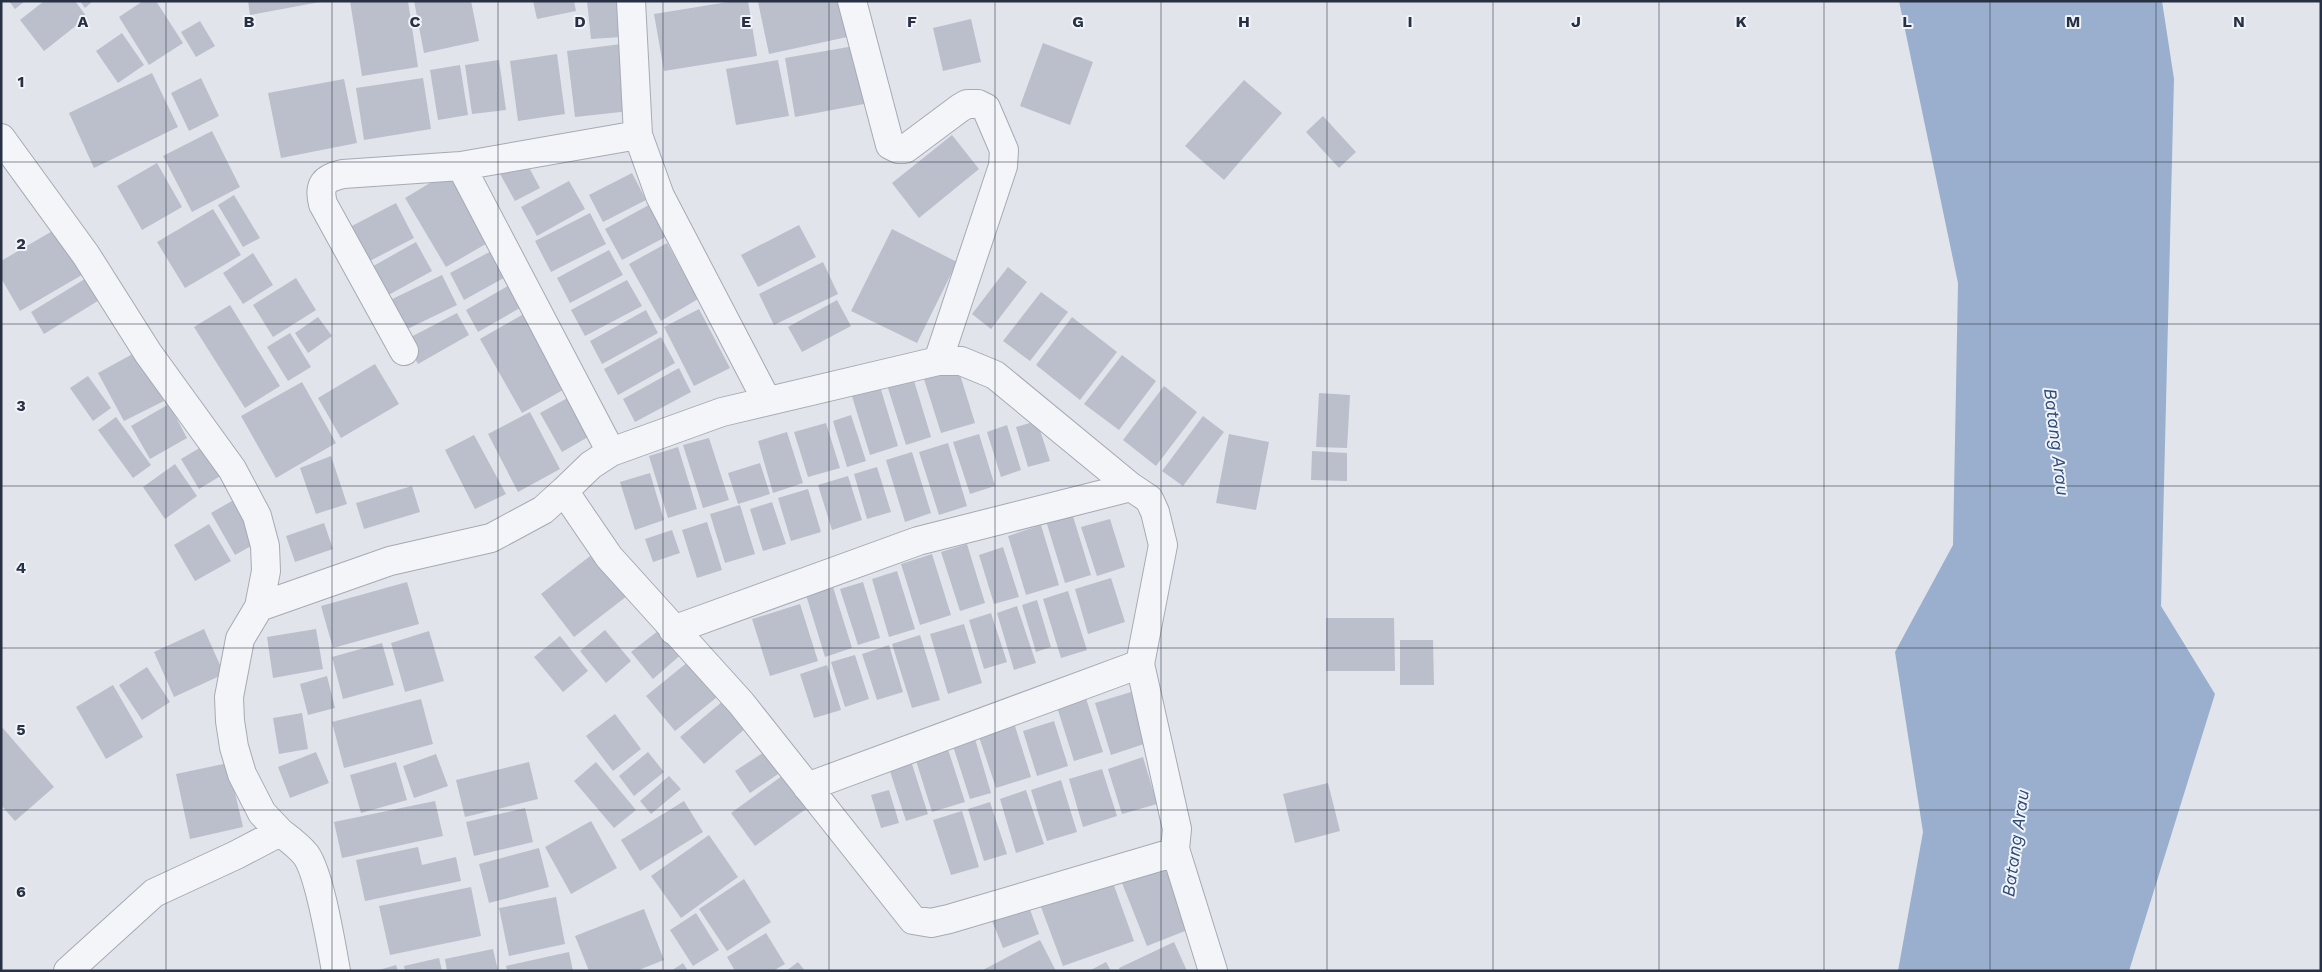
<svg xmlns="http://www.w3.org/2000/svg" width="2322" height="972" font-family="'Work Sans',sans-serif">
	<rect width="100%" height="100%" fill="#e1e4ea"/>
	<!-- water -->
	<path fill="#99afcd" d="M1899,1h263l12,78 -13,527 54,88 -86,277h-231l25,-139 -28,-180 58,-107 5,-262z"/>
	<!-- building -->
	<path fill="#babfcb" d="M9,1h16l-10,8z
		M44,1h31l12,16 -43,34 -24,-31z
		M80,1h13l-8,7z
		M143,1h13l27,42 -34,22 -30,-48z
		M248,1h72v1l-70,13z
		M350,1h58l10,66 -56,9z
		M414,1h57l8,40 -55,12z
		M533,1h41l2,10 -39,8z
		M587,1h31l3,36 -30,2z
		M734,1h14l9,55 -93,15 -10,-57z
		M839,1l8,36 -78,17 -11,-52z
		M971,19l10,43 -38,9 -10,-43z
		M200,21l15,25 -19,11 -15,-25z
		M122,33l22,32 -26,18 -22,-32z
		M1043,43l50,19 -23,63 -50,-19z
		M621,44l9,67 -55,6 -8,-66z
		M854,46l10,58 -69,13 -10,-59z
		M557,54l8,60 -47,7 -8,-60z
		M499,60l7,50 -34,4 -7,-49z
		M778,60l11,56 -53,9 -10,-56z
		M460,65l8,50 -30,5 -8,-50z
		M152,73l26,54 -84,41 -25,-55z
		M201,78l18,38 -30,15 -18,-38z
		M423,78l8,51 -67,11 -8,-52z
		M344,79l13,64 -76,15 -13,-65z
		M1244,80l38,33 -58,67 -39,-34z
		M1323,116l33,36 -17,16 -33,-36z
		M212,131l28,56 -48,25 -29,-56z
		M952,135l27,34 -60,49 -27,-35z
		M525,160l15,28 -25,13 -15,-27z
		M157,163l25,44 -40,23 -25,-44z
		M450,171l41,70 -45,26 -41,-69z
		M632,173l14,27 -43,22 -14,-27z
		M569,181l16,28 -48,27 -16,-29z
		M234,195l26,43 -17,9 -25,-42z
		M656,201l17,32 -51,27 -17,-31z
		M396,203l18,35 -48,25 -18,-35z
		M213,209l28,46 -56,33 -28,-46z
		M590,213l16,31 -55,28 -16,-31z
		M799,225l17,32 -58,30 -17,-32z
		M61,226l26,46 -67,39 -19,-33v-17z
		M892,229l65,33 -40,81 -66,-32z
		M416,242l16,29 -49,27 -15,-29z
		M667,243l31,56 -37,22 -32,-57z
		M497,248l14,26 -47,26 -14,-27z
		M609,250l14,25 -53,28 -13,-25z
		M253,253l20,32 -30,19 -20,-31z
		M823,262l15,32 -64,31 -15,-31z
		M1008,267l19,15 -36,47 -19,-15z
		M442,275l15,30 -58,28 -15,-30z
		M88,277l13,22 -57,35 -13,-22z
		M296,278l20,32 -43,27 -20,-32z
		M627,280l15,26 -57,30 -14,-26z
		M515,282l12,22 -49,28 -12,-22z
		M1041,292l27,20 -38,49 -27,-20z
		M837,300l14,26 -49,26 -14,-25z
		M230,305l50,81 -35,22 -51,-81z
		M699,309l31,59 -36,18 -30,-59z
		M646,310l12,23 -56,31 -12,-23z
		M527,312l43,74 -48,27 -42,-74z
		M457,313l12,22 -51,29 -13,-24z
		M318,317l14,19 -24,17 -13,-20z
		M1072,317l45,35 -37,48 -44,-35z
		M290,333l21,34 -23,14 -21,-34z
		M661,337l14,26 -57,32 -14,-26z
		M138,351l26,50 -40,20 -26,-48z
		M1122,355l34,26 -37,49 -35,-26z
		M375,364l24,40 -58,34 -23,-40z
		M957,365l18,58 -34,10 -18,-57z
		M679,368l12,24 -56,30 -12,-23z
		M912,374l19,63 -25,8 -20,-63z
		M88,376l23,32 -18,13 -23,-33z
		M302,382l34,61 -60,35 -35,-62z
		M879,383l19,63 -28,9 -19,-62z
		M1164,386l33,26 -41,54 -33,-26z
		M1319,393l31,2 -3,53 -31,-1z
		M573,395l22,38 -33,19 -22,-39z
		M169,404l18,34 -37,21 -19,-33z
		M530,412l30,57 -42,23 -30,-58z
		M851,415l15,46 -19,6 -14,-46z
		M1203,416l21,16 -41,54 -21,-15z
		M116,417l35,48 -18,13 -35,-48z
		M1037,421l13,40 -22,6 -12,-40z
		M826,423l14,45 -32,9 -14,-45z
		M1007,425l14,45 -20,7 -14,-45z
		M787,432l16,51 -30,10 -15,-52z
		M979,434l16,52 -25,8 -17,-52z
		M1229,434l40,8 -13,68 -40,-7z
		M474,435l32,59 -31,15 -30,-59z
		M709,438l20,62 -26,8 -20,-63z
		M208,443l19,29 -28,17 -18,-30z
		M948,443l19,63 -28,9 -20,-63z
		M678,447l19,62 -29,9 -19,-62z
		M1312,451l35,2v28l-36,-1z
		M912,452l19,61 -26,9 -19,-62z
		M331,456l16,48 -31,10 -16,-46z
		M760,463l10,31 -32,10 -10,-31z
		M175,464l22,32 -32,23 -22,-32z
		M877,467l14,45 -24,7 -13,-45z
		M650,473l14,47 -29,10 -15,-48z
		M848,476l14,44 -30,10 -14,-45z
		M412,486l8,26 -56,17 -8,-26z
		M808,489l13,43 -30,9 -13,-43z
		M237,498l25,42 -27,15 -24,-42z
		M772,502l14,42 -23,7 -13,-42z
		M740,505l15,49 -30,9 -15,-49z
		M1072,513l19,62 -26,8 -19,-62z
		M1110,519l15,48 -28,9 -16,-49z
		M707,522l15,48 -25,8 -15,-48z
		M324,523l9,26 -38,13 -9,-26z
		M209,524l22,37 -36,20 -21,-36z
		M1041,525l18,60 -33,10 -18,-59z
		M672,530l8,23 -27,9 -8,-23z
		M967,544l18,59 -25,8 -19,-59z
		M1003,547l16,50 -25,7 -15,-49z
		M594,553l33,43 -53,41 -33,-43z
		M932,554l19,61 -31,10 -19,-61z
		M897,571l18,58 -26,8 -17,-58z
		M1111,578l14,44 -37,12 -13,-45z
		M407,582l12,42 -86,24 -12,-42z
		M863,582l17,56 -22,7 -18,-56z
		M833,587l19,61 -27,9 -19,-62z
		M1068,591l19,59 -26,8 -18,-59z
		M1037,600l14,47 -15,5 -14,-47z
		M800,604l18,57 -48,15 -18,-57z
		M1017,606l19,57 -22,7 -17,-57z
		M991,613l16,49 -23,7 -15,-49z
		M1326,618h68l1,53h-69z
		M964,624l18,59 -34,11 -18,-60z
		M663,627l21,25 -31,27 -22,-27z
		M204,629l20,45 -50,23 -20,-45z
		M316,629l7,40 -50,9 -6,-41z
		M605,630l26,31 -25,22 -26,-32z
		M429,631l15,50 -39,11 -14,-49z
		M920,635l20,65 -28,8 -20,-64z
		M560,636l28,35 -25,21 -29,-35z
		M1400,640h33l1,45h-34z
		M382,643l12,42 -51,14 -11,-42z
		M889,645l14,47 -26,8 -15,-46z
		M855,655l14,44 -24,8 -14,-45z
		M694,657l28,36 -47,38 -29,-35z
		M827,665l14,45 -27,8 -14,-44z
		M147,667l23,35 -28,18 -23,-35z
		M327,676l8,32 -27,7 -8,-31z
		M113,685l30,52 -37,22 -30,-52z
		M1131,692l16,51 -36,12 -16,-52z
		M1085,695l18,57 -29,9 -18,-57z
		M421,699l12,45 -89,24 -12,-46z
		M723,701l23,27 -42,36 -24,-27z
		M302,713l6,36 -29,5 -6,-36z
		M615,714l26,35 -28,22 -27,-35z
		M1054,721l14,45 -31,10 -14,-45z
		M1,726l53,61 -39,34 -14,-16z
		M1015,726l16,51 -35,11 -17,-51z
		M975,739l16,54 -21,6 -17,-53z
		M946,743l19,59 -33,10 -18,-58z
		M772,747l15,21 -37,25 -15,-22z
		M316,752l13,31 -39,15 -12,-31z
		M648,752l16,20 -30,24 -15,-20z
		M436,754l12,32 -34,12 -11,-32z
		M1143,757l14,47 -35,10 -14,-45z
		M910,758l18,56 -22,7 -18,-56z
		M396,762l11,38 -46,13 -11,-38z
		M529,762l9,37 -73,18 -9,-37z
		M596,762l40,48 -22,18 -40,-47z
		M228,763l15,64 -53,12 -14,-65z
		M1102,769l15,47 -34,11 -14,-48z
		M786,773l24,33 -55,40 -24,-33z
		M669,776l12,13 -30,25 -11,-13z
		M1061,780l16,52 -30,9 -16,-51z
		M1328,783l12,48 -45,12 -12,-49z
		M889,790l10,33 -18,5 -10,-33z
		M1026,790l18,54 -28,9 -16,-54z
		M435,801l8,35 -101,22 -8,-36z
		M684,801l19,31 -63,39 -19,-31z
		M990,802l17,52 -23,7 -16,-52z
		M525,808l8,34 -59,14 -8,-34z
		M962,811l17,56 -28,8 -18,-55z
		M591,821l26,47 -46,26 -26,-47z
		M709,835l29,42 -57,41 -30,-42z
		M418,847l4,18 34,-8 5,24 -96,20 -9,-41z
		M539,848l10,39 -60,16 -10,-39z
		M1164,866l26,63 -43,17 -25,-63z
		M744,879l27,43 -44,29 -28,-42z
		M1112,880l22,61 -71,25 -22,-59z
		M471,887l10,49 -91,19 -11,-49z
		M556,897l9,47 -56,12 -10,-48z
		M1028,904l11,30 -36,14 -12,-30z
		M644,909l20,51 -28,11h-47l-14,-35z
		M696,913l23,37 -26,16 -23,-36z
		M766,933l19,31 -12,7h-38l-8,-14z
		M1040,940l16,31h-75z
		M1174,942l13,29h-67l-1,-3z
		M493,949l5,22h-51l-2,-12z
		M569,952l4,19h-66l-1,-5z
		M439,958l3,13h-37l-1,-5z
		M798,962l7,9h-19z
		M1106,962l5,9h-22z
		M683,963l5,8h-17z
		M396,965l2,6h-19v-1z"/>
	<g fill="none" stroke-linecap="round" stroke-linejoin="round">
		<!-- street casing -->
		<g stroke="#a6aab5" stroke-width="30">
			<path id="street" d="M631,1l7,134 22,61 107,205
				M852,1l38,144 8,4h7l55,-41 7,-4h11l8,4 18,42 -1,16 -65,195
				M1,138l85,117 62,98 84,116 25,47 8,30 1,25 -7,36 -19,32 -11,58 1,24 4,26 8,27 20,39 18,19
				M461,166l150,286
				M404,351l-81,-147c-5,-19 1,-26 20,-30l118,-8 177,-31
				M564,491l27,-26 20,-13 111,-40 216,-51h23l34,14 136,112
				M259,607l131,-46 101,-23 52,-28 21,-19 45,66 132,146 172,217 18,3 18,-4 220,-65 6,-5 2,-20 -37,-165 23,-119 -8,-33 -6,-13 -18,-12 -213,54 -245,89
				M807,787l333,-123
				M1175,849l38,122
				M68,971l86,-78 82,-38 44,-23c9,7 18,13 26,23 14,20 25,89 30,116"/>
		</g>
		<!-- street -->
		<use href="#street" stroke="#f4f5f8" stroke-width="28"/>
	</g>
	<!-- grid -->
	<path fill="none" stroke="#283043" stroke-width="1" stroke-opacity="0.55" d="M166,1v970M332,1v970M498,1v970M663,1v970M829,1v970M995,1v970M1161,1v970M1327,1v970M1493,1v970M1659,1v970M1824,1v970M1990,1v970M2156,1v970M1,162h2320M1,324h2320M1,486h2320M1,648h2320M1,810h2320"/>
	<g text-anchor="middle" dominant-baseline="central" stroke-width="4" stroke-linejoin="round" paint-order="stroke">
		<!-- water labels -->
		<g font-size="18" font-style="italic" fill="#2f4b7a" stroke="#f0f3f8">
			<text transform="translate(2057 442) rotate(83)">Batang Arau</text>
			<text transform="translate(2015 843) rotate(-82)">Batang Arau</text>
		</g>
	</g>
	<g font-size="16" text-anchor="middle" font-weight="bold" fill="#283043" stroke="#f0f3f8" stroke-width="4" stroke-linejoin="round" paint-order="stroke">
		<text x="83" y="27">A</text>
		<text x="249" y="27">B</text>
		<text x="415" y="27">C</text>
		<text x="580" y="27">D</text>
		<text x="746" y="27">E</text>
		<text x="912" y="27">F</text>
		<text x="1078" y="27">G</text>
		<text x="1244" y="27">H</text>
		<text x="1410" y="27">I</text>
		<text x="1576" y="27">J</text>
		<text x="1741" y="27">K</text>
		<text x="1907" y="27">L</text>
		<text x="2073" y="27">M</text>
		<text x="2239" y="27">N</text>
		<text x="21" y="87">1</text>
		<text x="21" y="249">2</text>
		<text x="21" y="411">3</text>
		<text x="21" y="573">4</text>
		<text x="21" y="735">5</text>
		<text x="21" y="897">6</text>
	</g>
	<!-- border -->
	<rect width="2322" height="972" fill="none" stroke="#283043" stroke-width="5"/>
</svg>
